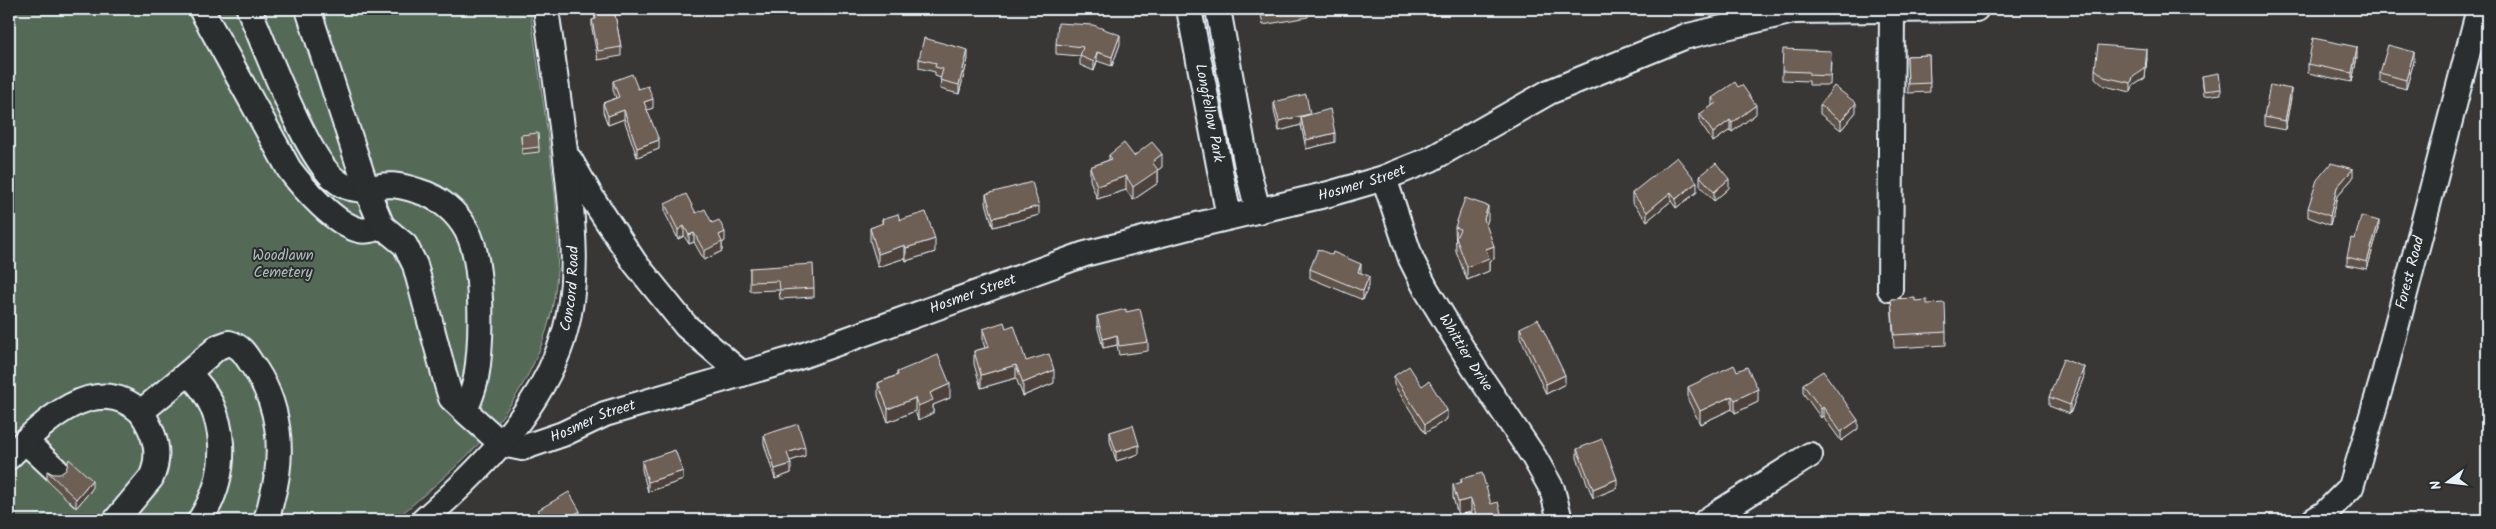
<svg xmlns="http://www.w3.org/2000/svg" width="2496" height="529" font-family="Kalam,sans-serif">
	<rect width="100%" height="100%" fill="#383736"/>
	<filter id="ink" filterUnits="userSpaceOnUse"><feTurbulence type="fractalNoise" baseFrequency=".02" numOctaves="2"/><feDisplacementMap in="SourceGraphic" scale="10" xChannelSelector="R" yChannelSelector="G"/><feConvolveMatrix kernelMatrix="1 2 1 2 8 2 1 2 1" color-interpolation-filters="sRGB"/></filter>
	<g filter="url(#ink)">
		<!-- green -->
		<path fill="#546a56" stroke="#9eaea7" d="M9,9h521c6,42 12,85 18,127 7,56 16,117 4,173 -9,43 -32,87 -61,121 -28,33 -63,61 -96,90h-386z"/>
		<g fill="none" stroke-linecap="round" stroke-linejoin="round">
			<!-- minor casing -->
			<g stroke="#e8f1f8" stroke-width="28">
				<g id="minor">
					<path d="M201,9l88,160c15,20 46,55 70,61 9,2 16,-1 23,-4"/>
					<path d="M249,9c16,37 59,154 89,173 9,7 18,7 29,8l-59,-181"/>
					<path id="s1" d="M1189,9l40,208"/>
					<path d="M1218,9l29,158 11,44"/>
					<path d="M570,160l22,38 43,65 51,63 56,48"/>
					<path id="s2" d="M1384,178l27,81 15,30 48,79 60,89 18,32 8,31"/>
					<path d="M1890,289l2,-279"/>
					<path d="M188,373l30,-26 11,-4c12,3 16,11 22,20 29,39 34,89 21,135 -2,8 -3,16 -7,22"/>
					<path id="s3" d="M465,411l-14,-13 -4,-13 -32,-120 -10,-20 -23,-19 -15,-36c19,-8 33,-5 51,1 21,6 39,21 49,40 17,30 15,113 9,147 -2,12 -7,22 -11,33l37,33 20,4 41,-14 42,-20 188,-55 292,-105 112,-29 132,-31 55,-16 47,-19 118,-67 135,-55 110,-26 182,-2"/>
					<path d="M25,441l31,29"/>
					<path d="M9,457c33,-33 85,-87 132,-45"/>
					<path d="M116,520l35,-42c11,-24 4,-45 -10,-66l47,-39c42,39 42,101 12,147"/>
					<path id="s4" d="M424,520c54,-48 108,-101 135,-170 23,-61 14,-129 7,-191 -6,-50 -13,-100 -20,-150"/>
					<path d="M1707,520l103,-65"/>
					<path id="s5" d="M2314,520l11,-7 26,-26 32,-109 96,-369"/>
				</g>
			</g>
			<!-- minor -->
			<use href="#minor" stroke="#2a2d2e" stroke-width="24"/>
		</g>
		<!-- wall -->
		<path fill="#5f5248" stroke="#e8f1f8" d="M593,9h21l7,38v9l-23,4 -6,-31v-9l3,-1z
			M819,9h13l-8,6z
			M1260,9h48v8l-45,8z
			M1056,44h64l-8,22 -15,-5 -3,10 -14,-6v-9l-24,-2z
			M1929,55l1,37 -22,1 -1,-37z
			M2357,57l-5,25 -44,-9v-9z
			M2147,58l-2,20 -12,8 -2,6 -27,-6 -9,-8v-9z
			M919,59h49l-9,35 -19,-5 1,-11 -6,-2v-4l-16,-4z
			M1831,60l-1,25h-21v-4l-27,-1v-9z
			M2414,61l-8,28 -26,-7v-9z
			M2202,76l19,13v5l-17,2z
			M613,81l25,8 15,19 -6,2 12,39 -22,8 -13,-38 -16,6 -5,-13v-9l13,-5 -3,-8z
			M1712,98l44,16 -24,18 -2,-2 -17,12 -13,-19v-9l12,-8z
			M2291,98l-6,32 -21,-4v-9z
			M1274,102l36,12 25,28 -29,7 -5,-24 -22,6 -5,-20z
			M1820,105l36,7 -15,18 -21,-16z
			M521,135l18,12v5l-17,2z
			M1109,155l25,1 28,11 -4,3v13l-25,17 -7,-10 -29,9 -7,-19v-13l19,-7z
			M1700,176l29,12 -15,13 -14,-15z
			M2353,178l-16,18 -7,29 -22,-8v-9z
			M1697,192l-21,16 -5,-7 -24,20 -15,-19v-9z
			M986,194l53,21 -46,12 -7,-24z
			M665,204l31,9 16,10 13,18 -3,2v8l-18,9 -10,-18 -5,2 -5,-8 -6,3 -13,-26z
			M882,219l18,1 35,32 -29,9 -1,-3 -27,9 -8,-26v-13l12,-4z
			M1488,219l-2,6 8,34 -5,2v10l-22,9 -11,-29 -1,-24z
			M2379,228l-12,41 -20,-4v-8l8,-18z
			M1332,255l29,18 8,12 -6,15 -53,-22v-9z
			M750,268l64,20v9l-34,2 -1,-9 -29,1z
			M1891,299l24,2 12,3 19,28v13l-52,3z
			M1126,312l22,30v9l-29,4 -2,-10 -14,3 -6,-23v-9z
			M1006,328l20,33 28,22 -31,13 -7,-18 -35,10 -7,-24v-13l11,-3 -2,-6v-13z
			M1520,328l45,56 -19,10 -26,-57z
			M1737,371l21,31 -23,11 -3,-4 -32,15 -12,-24v-13z
			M897,372l53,26 -17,7v8l-15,7 -3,-9 -27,11 -10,-26v-13l19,-8z
			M1394,376l28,10 25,33 -22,14 -31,-48z
			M2084,376l-14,38 -21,-8v-9z
			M1803,384l55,45 -17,12 -18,-25 -2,2 -18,-25z
			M1110,432l29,22 -23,7 -6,-20z
			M764,435l41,21 -15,5 1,12 -16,6 -11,-35z
			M1577,449l40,39 -24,10 -16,-40z
			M642,461l41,19 -35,12 -6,-22z
			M47,471l6,3 39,15 -16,19 -29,-28z
			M1461,479l30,25 12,16h-29l-3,-8 -13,3 -5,-17v-13l8,-2z
			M538,510l42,10h-41l-1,-1z"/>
		<!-- shaded-wall -->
		<path fill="#4d423b" stroke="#e8f1f8" d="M824,9h8l-8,6z
			M1120,35v9l-8,22v-9z
			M2357,47v10l-5,25v-9z
			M2147,49v9l-2,20 -12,8 -2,6v-9l2,-6z
			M968,50v9l-9,35v-9z
			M1097,52v9l-3,10v-9z
			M2414,52v9l-8,28v-9z
			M2291,89v9l-6,32v-9z
			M653,99v9l-9,3v-9z
			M1856,103v9l-15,18v-9z
			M1756,105v9l-24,18v-9z
			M624,110v9l-16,6v-9z
			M1310,114l-9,3v8l-22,6v-10z
			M1730,120v10l-17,12v-9z
			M1335,133v9l-29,7v-9z
			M659,140v9l-22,8v-9z
			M1162,154v13l-4,3v13l-25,17v-13l19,-25z
			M2353,169v9l-16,18 -7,29v-9l7,-29z
			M1126,176v14l-29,9v-13z
			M1729,179v9l-15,13v-9z
			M1697,182v10l-21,16v-9z
			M1671,192v9l-24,20v-9z
			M1039,206v9l-46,12v-9z
			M1488,206v13l-4,13v-13z
			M2379,221v7l-12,41v-7z
			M684,226v10l-6,3v-9z
			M725,232v9l-3,2v8l-18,9v-9l15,-16z
			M694,233v9l-5,2v-9z
			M935,239v13l-29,9v-13z
			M905,245v13l-27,9v-13z
			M1494,246v13l-5,2v10l-22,9v-13l19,-18z
			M1361,264v10l-3,-2z
			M1369,276v9l-6,15v-9z
			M1117,335v10l-14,3v-9z
			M1016,365v13l-35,10v-13z
			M2084,367v9l-14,38v-9z
			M1054,370v13l-31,13v-13z
			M1565,375v9l-19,10v-10z
			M950,384v14l-17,7v8l-15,7v-14l12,-13z
			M1758,389v13l-23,11v-13z
			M1732,396v13l-32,15v-13z
			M915,398v13l-27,11v-13z
			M1823,407v9l-2,2v-9z
			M1447,410v9l-22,14v-9z
			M1858,420v9l-17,12v-9z
			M1139,445v9l-23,7v-9z
			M805,447v9l-18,6v-9z
			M791,464v9l-16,6v-10z
			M683,471v9l-35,12v-10z
			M1617,479v9l-24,10v-9z
			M92,480v9l-16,19v-9z
			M1471,499v13l-13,3v-13z
			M580,511v9h-15z"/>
		<!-- building -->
		<path fill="#6e5f54" stroke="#e8f1f8" d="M594,9h20l7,38 -23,4 -6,-31 4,-1z
			M1261,9h41l-39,7z
			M1058,23l35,2 27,10 -8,22 -15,-5 -3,10 -14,-6 3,-9 -27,-3z
			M924,38l44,12 -9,35 -19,-5 3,-11 -8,-2 1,-4 -17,-4z
			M2313,38l44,9 -5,26 -44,-9z
			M2098,45l49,4 -2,20 -12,8 -2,6 -27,-6 -9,-8z
			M2388,45l26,7 -8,28 -26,-7z
			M1783,49l48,2 -1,25 -21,-1v-3l-27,-1z
			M1929,55l1,28 -22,1 -1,-28z
			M2219,73l2,16 -17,2 -2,-15z
			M632,74l6,15 10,-3 5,13 -9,3 15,38 -22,8 -13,-38 -16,6 -5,-13 16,-6 -6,-16z
			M1735,82l3,5 4,-2 14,20 -24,18 -2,-3 -17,13 -13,-19 16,-11 -4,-5z
			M2270,85l21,4 -6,32 -21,-4z
			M1834,86l22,17 -15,18 -21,-16z
			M1306,94l4,20 -31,7 -5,-19z
			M1330,109l5,24 -29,7 -5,-23z
			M538,133l1,14 -17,2 -1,-14z
			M1152,142l10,12 -10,8 6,8 -25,17 -7,-11 -29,10 -7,-19 22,-8 -3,-4 15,-12 10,13z
			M1677,157l20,25 -21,17 -5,-7 -24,20 -15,-19z
			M1716,163l13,16 -15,13 -14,-16z
			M2331,163l22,6 -16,18 -7,29 -22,-8 9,-28z
			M1032,182l7,24 -46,12 -7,-24z
			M686,194l10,19 9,-4 7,14 7,-3 6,12 -6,3 3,7 -18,9 -10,-18 -5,2 -5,-9 -6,4 -13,-26z
			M1465,198l23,8 -4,13 10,27 -8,3 3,9 -22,9 -11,-29 4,-9 -5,-2z
			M926,212l9,27 -29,9 -1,-3 -27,9 -8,-26 13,-5 -1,-4 16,-5 2,6z
			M2361,216l18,5 -12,41 -20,-5 4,-19 4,1z
			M1318,249l14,6 1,-3 28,12 -3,8 11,4 -6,15 -53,-22z
			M813,264l1,24 -34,2 -1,-9 -29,1v-14z
			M1915,298v3l12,-1v4l18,-1 1,29 -52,3 -3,-36z
			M1126,309v3l14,-3 8,33 -29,4 -2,-11 -14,4 -6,-23z
			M1538,319l27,56 -19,9 -26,-56z
			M1004,322l2,6 8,-3 12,36 23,-7 5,16 -31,13 -7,-18 -35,10 -7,-24 15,-4 -6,-18z
			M938,355l12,29 -20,9 3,7 -15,6 -3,-8 -27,11 -10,-26 20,-8 -1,-3z
			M2063,359l21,8 -14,38 -21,-8z
			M1734,365l3,6 10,-4 11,22 -23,11 -3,-4 -32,15 -12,-24z
			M1409,366l13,20 7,-5 18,29 -22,14 -31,-48z
			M1823,371l35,49 -17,12 -18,-25 -2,2 -18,-25z
			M798,424l7,23 -18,6 4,11 -16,5 -11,-34z
			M1133,425l6,20 -23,7 -6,-20z
			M1602,439l15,40 -24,10 -16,-40z
			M675,450l8,21 -35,11 -6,-21z
			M69,459l23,21 -16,19 -29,-28 6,3h7l6,-4z
			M1482,473l9,31 7,-2 5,18h-25l-7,-21 -13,3 -5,-17 9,-3 -1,-3z
			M569,492l11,19 -15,9h-21l-6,-10z
			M1791,515l3,5h-11z"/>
	</g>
	<g text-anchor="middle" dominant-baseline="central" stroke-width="4" stroke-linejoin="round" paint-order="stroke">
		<!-- street labels -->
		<g font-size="15" fill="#e8f1f8" stroke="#2a2d2e">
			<text stroke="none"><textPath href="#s1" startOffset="106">Longfellow Park</textPath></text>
			<text stroke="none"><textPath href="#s3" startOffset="1501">Hosmer Street</textPath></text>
			<text stroke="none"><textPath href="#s5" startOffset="272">Forest Road</textPath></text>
			<text stroke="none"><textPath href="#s4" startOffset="282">Concord Road</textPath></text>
			<text stroke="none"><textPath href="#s3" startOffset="1096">Hosmer Street</textPath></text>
			<text stroke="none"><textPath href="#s2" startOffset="194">Whittier Drive</textPath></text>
			<text stroke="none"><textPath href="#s3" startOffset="695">Hosmer Street</textPath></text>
		</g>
		<!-- park labels -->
		<g font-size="15" fill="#adbbb7" stroke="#2a2d2e">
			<text x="283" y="256">Woodlawn<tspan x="283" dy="17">Cemetery</tspan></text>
		</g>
	</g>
	<!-- margin -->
	<rect width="2496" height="529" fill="none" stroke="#2a2d2e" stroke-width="30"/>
	<rect x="15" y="15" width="2466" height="499" fill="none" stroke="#e8f1f8" stroke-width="2" filter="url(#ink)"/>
	<!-- north arrow -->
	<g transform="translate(2448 482) rotate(255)" stroke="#2a2d2e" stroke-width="4" paint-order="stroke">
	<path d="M0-4L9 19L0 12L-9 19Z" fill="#e8f1f8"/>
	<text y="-8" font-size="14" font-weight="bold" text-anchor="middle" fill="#e8f1f8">N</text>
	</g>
</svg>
